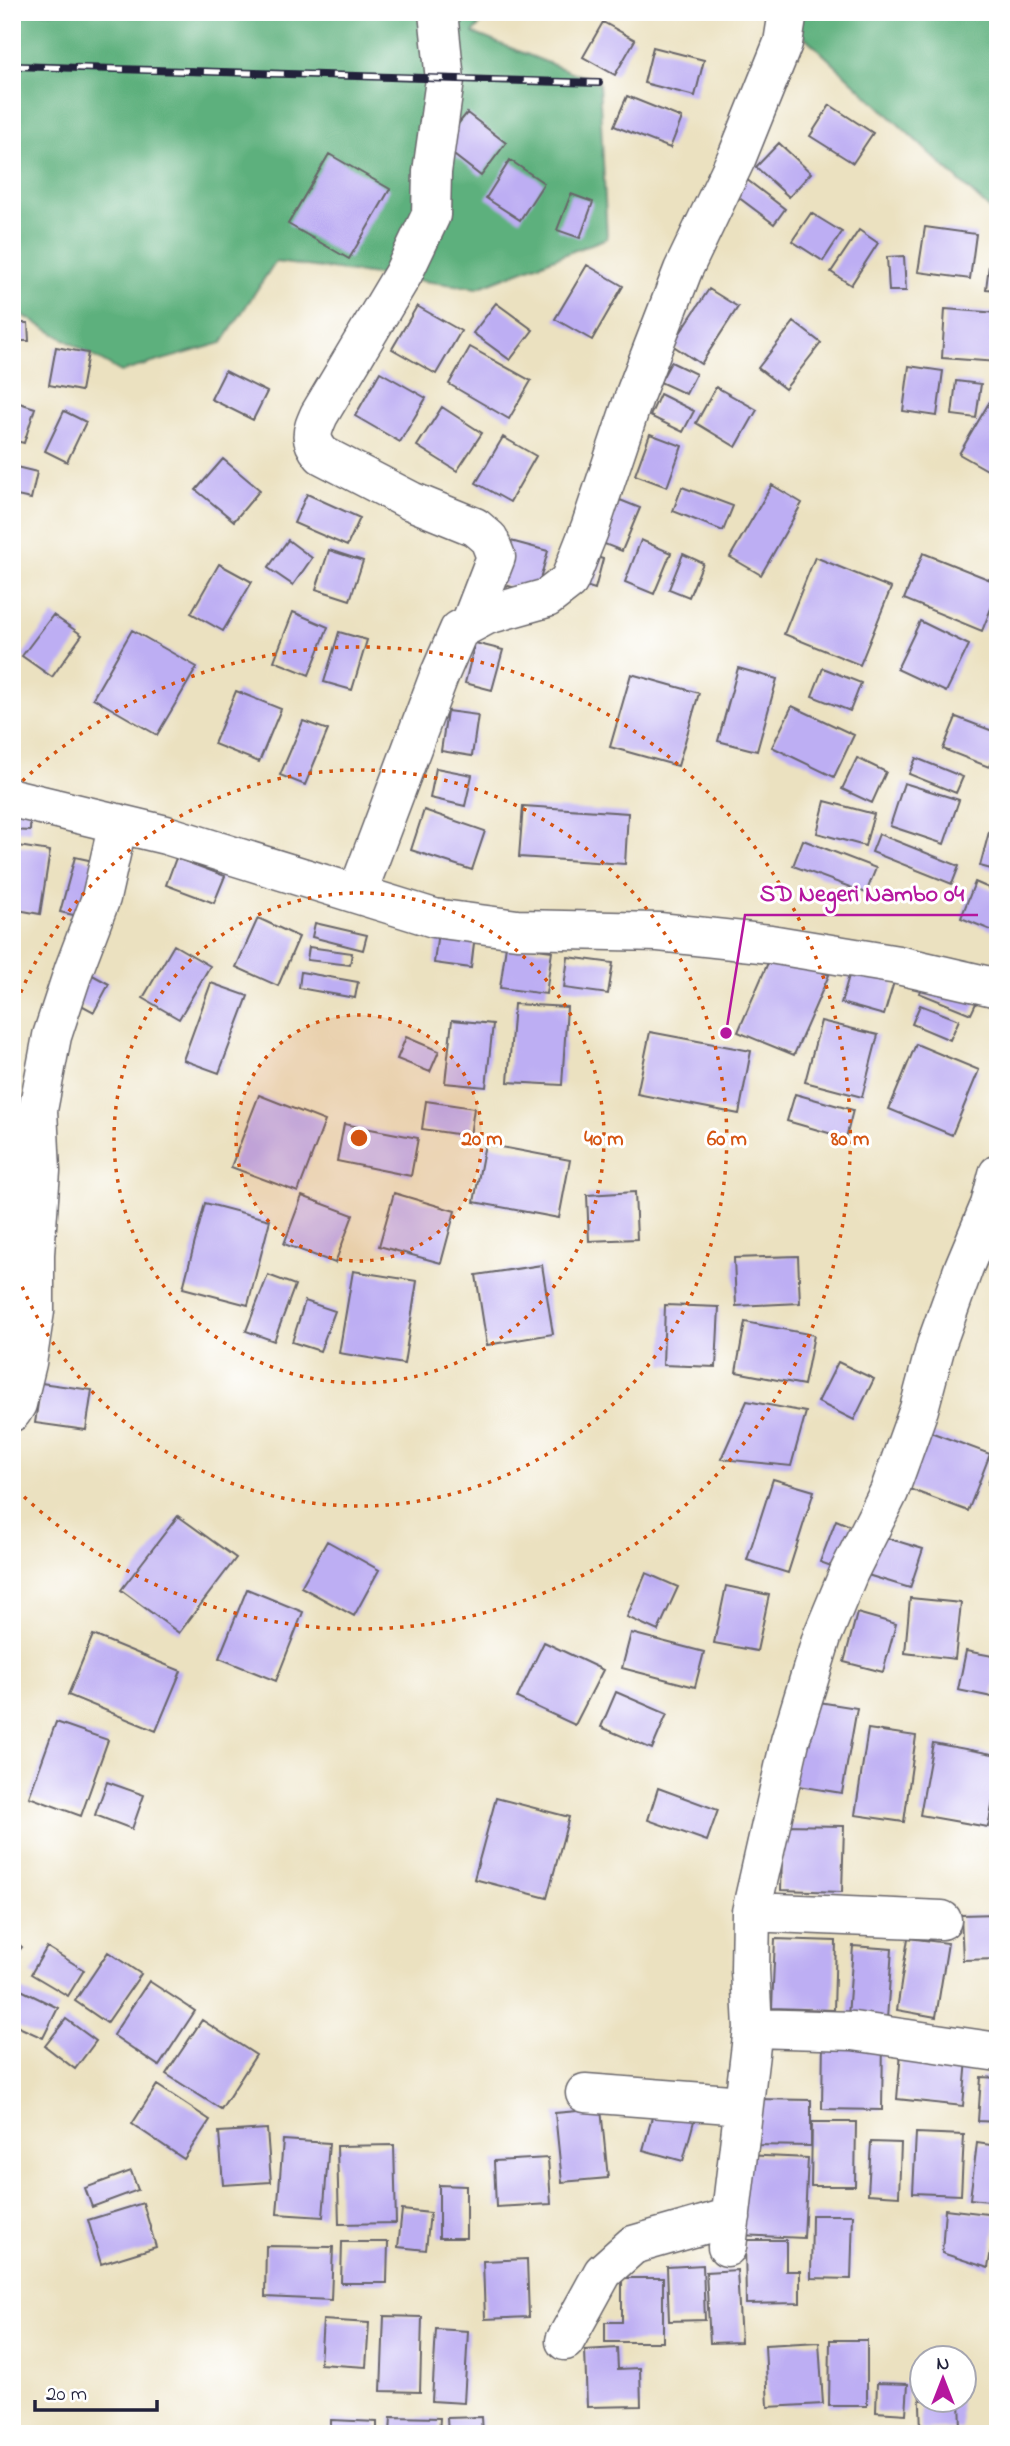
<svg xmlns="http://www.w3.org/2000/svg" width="1010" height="2446" font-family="'Indie Flower',sans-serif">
	<rect width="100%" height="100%" fill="#fff"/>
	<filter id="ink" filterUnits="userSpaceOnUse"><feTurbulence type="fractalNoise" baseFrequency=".0143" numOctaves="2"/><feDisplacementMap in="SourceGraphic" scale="14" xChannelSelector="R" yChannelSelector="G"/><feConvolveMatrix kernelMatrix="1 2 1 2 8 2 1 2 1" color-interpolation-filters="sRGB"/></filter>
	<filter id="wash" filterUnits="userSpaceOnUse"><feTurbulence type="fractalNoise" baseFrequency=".00686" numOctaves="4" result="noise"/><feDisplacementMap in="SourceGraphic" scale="28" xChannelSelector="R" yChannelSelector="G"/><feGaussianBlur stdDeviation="1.57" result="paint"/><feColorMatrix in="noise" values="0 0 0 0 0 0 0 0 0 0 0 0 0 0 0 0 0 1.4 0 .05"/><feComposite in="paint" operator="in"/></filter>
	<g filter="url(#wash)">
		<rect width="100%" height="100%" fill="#ebe1c0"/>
		<!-- forest -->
		<path fill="#5db07d" stroke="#40695c" stroke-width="2" d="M12,12h478l-17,21 126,50 8,155 -130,50 -202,-26 -53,81 -101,29 -109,-63z
			M778,12h220v205z"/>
		<g id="blocks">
			<!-- building -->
			<path fill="#bdaef3" d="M603,22l32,18 -20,35 -32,-18z
				M653,47l51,13 -9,36 -51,-13z
				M627,96l55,22 -12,30 -56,-22z
				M830,105l43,28 -20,30 -43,-27z
				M467,113l39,30 -25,33 -40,-31z
				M779,143l32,30 -22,24 -33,-30z
				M329,154l61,35 -41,70 -61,-35z
				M510,160l34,23 -24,37 -34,-22z
				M746,179l39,30 -11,15 -40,-30z
				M571,194l22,8 -13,36 -23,-8z
				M811,213l31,19 -19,29 -31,-20z
				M925,227l51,7 -6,45 -52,-7z
				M859,230l19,13 -27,42 -20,-13z
				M992,241l6,1v48l-12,-1z
				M904,256l2,35h-17l-2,-34z
				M587,265l36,21 -31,54 -37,-21z
				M709,289l29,18 -37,57 -29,-19z
				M496,303l37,27 -23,30 -37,-27z
				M417,306l44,25 -25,43 -44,-25z
				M945,309l53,4v49l-56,-4z
				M794,322l27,21 -36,46 -27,-21z
				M12,323h16l1,18h-17z
				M56,347l32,6 -7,38 -32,-6z
				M470,347l61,34 -22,38 -60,-35z
				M671,362l25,12 -10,20 -26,-12z
				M909,366l34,5 -6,45 -34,-5z
				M225,371l42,21 -14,28 -42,-21z
				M380,372l46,26 -26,44 -45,-26z
				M956,381l25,3 -5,34 -24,-3z
				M716,387l41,23 -21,37 -40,-24z
				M660,394l34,17 -11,21 -33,-16z
				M993,396l5,2v78l-39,-22z
				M13,401l22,7 -11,35 -12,-3z
				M442,407l40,26 -25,38 -40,-25z
				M64,411l22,11 -19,40 -22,-11z
				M650,434l32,12 -15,41 -32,-12z
				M503,437l33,19 -26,46 -34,-19z
				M223,459l37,31 -26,31 -38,-31z
				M12,466l25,6 -6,27 -19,-4z
				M772,485l30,18 -41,72 -31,-18z
				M682,487l51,19 -10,25 -50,-20z
				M307,494l53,24 -13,28 -53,-23z
				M620,500l20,8 -18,43 -20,-8z
				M288,540l24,18 -19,27 -25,-17z
				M507,540l41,11 -12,43 -41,-12z
				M641,540l30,13 -17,41 -29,-12z
				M329,550l34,11 -13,39 -34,-11z
				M923,553l75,30v8l-16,40 -78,-32z
				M683,554l20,9 -14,34 -20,-8z
				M590,555l13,4 -8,30 -13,-4z
				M815,557l76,31 -31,77 -76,-31z
				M219,564l33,18 -29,49 -32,-18z
				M293,612l35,15 -19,48 -35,-14z
				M53,615l29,20 -30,42 -30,-21z
				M920,621l49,24 -23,47 -49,-23z
				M132,630l65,37 -40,68 -64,-37z
				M339,632l28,8 -15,50 -28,-8z
				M475,643l28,7 -11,40 -27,-7z
				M738,668l39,11 -20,72 -39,-10z
				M823,668l38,15 -11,28 -38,-15z
				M631,674l68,19 -21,73 -68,-19z
				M236,691l45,18 -22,53 -45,-18z
				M792,706l62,29 -20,42 -62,-30z
				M447,711l31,4 -6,41 -31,-5z
				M956,717l42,16v13l-9,21 -46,-18z
				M303,721l25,9 -23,55 -25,-10z
				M857,758l29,14 -14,31 -30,-14z
				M916,758l47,19 -7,16 -47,-19z
				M436,768l36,7 -7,31 -35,-8z
				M904,783l55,17 -15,44 -54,-18z
				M825,801l49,13 -9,32 -48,-13z
				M523,806l105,7 -3,51 -106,-7z
				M12,808l19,1 -1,22 -18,-1z
				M424,810l61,21 -13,39 -61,-20z
				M989,832l9,2v37l-18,-5z
				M879,834l80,32 -7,18 -80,-32z
				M803,840l73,28 -10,25 -73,-27z
				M12,845l38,6 -10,63 -28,-5z
				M75,857l27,6 -15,55 -27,-6z
				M176,858l49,18 -11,27 -48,-18z
				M975,882l23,10v41l-37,-15z
				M258,918l41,19 -21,49 -42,-19z
				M315,923l52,12 -4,15 -51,-13z
				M438,931l37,4 -4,33 -37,-5z
				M174,945l36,21 -31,53 -36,-21z
				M506,945l46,6 -6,43 -46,-6z
				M309,947l43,6 -2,12 -43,-5z
				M773,951l56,24 -35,80 -56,-23z
				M568,957l45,6 -5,31 -44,-6z
				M851,969l43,13 -10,33 -43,-12z
				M85,971l24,13 -15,28 -24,-13z
				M301,972l57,10 -3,16 -56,-10z
				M925,978l53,21 -7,15 -52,-21z
				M211,983l37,13 -29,77 -36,-13z
				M514,1004l53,3 -5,78 -54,-3z
				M920,1005l39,15 -9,20 -38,-16z
				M452,1020l41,4 -7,63 -41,-4z
				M821,1021l57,14 -16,62 -57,-15z
				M650,1032l101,19 -12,63 -102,-20z
				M406,1037l33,14 -9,21 -33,-13z
				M916,1044l63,26 -27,65 -63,-26z
				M795,1094l58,16 -7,28 -59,-17z
				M259,1095l66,26 -27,71 -67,-25z
				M426,1101l48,7 -4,28 -48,-7z
				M344,1124l74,14 -7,38 -74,-15z
				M12,1127h14l-2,66 -12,-1z
				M485,1144l85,16 -11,58 -85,-16z
				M635,1192l2,47 -48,2 -2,-46z
				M394,1193l61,18 -14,52 -62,-17z
				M302,1196l51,19 -18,48 -51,-19z
				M205,1203l65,17 -22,85 -65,-17z
				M798,1256l2,47 -64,3 -2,-48z
				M542,1265l11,69 -66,11 -11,-70z
				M353,1271l64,10 -13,83 -65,-11z
				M268,1275l27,10 -21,56 -28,-10z
				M305,1301l30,10 -15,40 -28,-9z
				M665,1305l54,2 -3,60 -53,-2z
				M745,1322l69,13 -10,50 -68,-13z
				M838,1362l36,17 -20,41 -36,-18z
				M41,1383l51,7 -6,40 -51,-7z
				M747,1401l59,11 -15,54 -70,-7z
				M925,1430l65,24 -22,57 -64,-24z
				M997,1456h1v32l-10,-4z
				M773,1479l41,12 -26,82 -41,-13z
				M178,1516l58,42 -57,75 -58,-43z
				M836,1520l24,10 -15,41 -25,-9z
				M874,1534l49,15 -13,39 -49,-15z
				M327,1541l52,29 -25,46 -53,-29z
				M646,1573l32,14 -20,44 -31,-14z
				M726,1586l43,9 -12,56 -43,-8z
				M247,1589l56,23 -27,69 -57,-23z
				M910,1598l51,5 -6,56 -50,-6z
				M857,1613l39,11 -13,48 -39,-10z
				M631,1633l73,19 -9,35 -73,-19z
				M93,1635l88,36 -25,60 -88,-36z
				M544,1642l59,28 -28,55 -58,-27z
				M966,1651l32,6v14l-6,26 -34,-7z
				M616,1692l51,22 -15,35 -51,-22z
				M806,1700l51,8 -15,85 -50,-8z
				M56,1722l52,18 -27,76 -52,-19z
				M868,1729l48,7 -12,86 -49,-7z
				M933,1743l65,12v20l-10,52 -68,-12z
				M107,1782l37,13 -12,34 -37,-14z
				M658,1788l60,22 -11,31 -59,-21z
				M496,1798l73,19 -22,81 -73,-19z
				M783,1825l61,1 -2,66 -61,-2z
				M997,1914l1,45 -35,1 -2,-45z
				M12,1938l10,9 -10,12z
				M908,1938l40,5 -12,74 -39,-7z
				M775,1939l61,2 -2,69 -62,-2z
				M853,1946l39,3 -5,70 -39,-2z
				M47,1947l37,23 -16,26 -37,-22z
				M108,1952l33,22 -34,49 -32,-22z
				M149,1981l46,30 -36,55 -46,-31z
				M19,1989l39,19 -15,30 -31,-14v-22z
				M66,2019l30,22 -21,28 -30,-23z
				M202,2020l54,35 -35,54 -55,-35z
				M823,2036l60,2 -1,72 -60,-1z
				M901,2052l66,7 -4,47 -66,-7z
				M981,2077l17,1v44l-20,-1z
				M157,2085l53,35 -26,39 -52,-35z
				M753,2099l58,1v46l-59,-1z
				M601,2109l7,69 -46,4 -7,-69z
				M654,2110l40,11 -11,40 -40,-11z
				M812,2122h44l-1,64h-44z
				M267,2129l4,53 -48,3 -4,-53z
				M916,2133l48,2 -3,60 -48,-2z
				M283,2140l46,3 -6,74 -46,-3z
				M871,2142l30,1 -2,53 -31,-2z
				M977,2143l21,3v56l-28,-3z
				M394,2145l2,78 -57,1 -2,-78z
				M743,2155l65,3 -4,80 -65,-3z
				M548,2158l3,46 -55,3 -2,-46z
				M131,2171l7,19 -46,17 -7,-19z
				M439,2185l27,1v52h-27z
				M143,2203l13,44 -55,17 -13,-44z
				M945,2209l52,6 -9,53 -46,-15z
				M402,2210l28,3 -4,37 -28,-3z
				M812,2215h41l-2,64 -40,-1z
				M745,2240h41v31h14v32l-54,1z
				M342,2242h46l-1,41h-46z
				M266,2246l67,1 -2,53 -66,-3z
				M527,2259l2,58 -44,2 -2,-58z
				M703,2265l2,55 -36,1 -2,-54z
				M737,2270l4,72 -31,1 -4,-71z
				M622,2278h41v64h-58v-20h17z
				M384,2316l38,1 -2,75 -39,-1z
				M323,2320l46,3 -3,44 -46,-3z
				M436,2329l32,2 -4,72 -32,-2z
				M830,2340h37v66h-38z
				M819,2342l4,62 -55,3 -3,-62z
				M617,2348l1,21 22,-1 1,38 -54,1 -2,-57z
				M922,2379v21h38l1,28 -40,2 -2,-50z
				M877,2383l31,1 -2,30 -30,-2z
				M391,2417l49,1 -1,16h-49z
				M481,2417l1,17h-34l-1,-16z
				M331,2420l46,2v12h-46z"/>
		</g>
	</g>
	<g filter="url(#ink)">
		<use href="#blocks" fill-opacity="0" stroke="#68656a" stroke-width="2"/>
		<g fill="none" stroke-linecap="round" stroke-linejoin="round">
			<!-- street casing -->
			<g stroke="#68656a" stroke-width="41">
				<path id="street" d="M438,12l7,68 -13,92 -1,43 -28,59 -84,141c-8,18 -10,24 3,40l89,46 64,26 14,12 7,18 -26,67
					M12,798l154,37 268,83 83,11 142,3 111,12 128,21 100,23
					M357,894l82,-218 20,-46 28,-15 60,-17 22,-17 21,-53 45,-134 48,-124 54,-113 46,-114 5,-31
					M12,1412l5,-8 10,-41 8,-52v-57l6,-83 -3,-61 14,-74 22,-67 27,-71 17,-75
					M751,1912l191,8
					M753,2028l100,3 145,21
					M585,2093l158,12
					M727,2247l26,-219 -3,-58 1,-58 39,-171 32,-104 27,-65 40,-80 30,-83 17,-64 28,-78 26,-62 8,-31
					M565,2341l38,-69 30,-27 98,-28"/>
			</g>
			<!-- street -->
			<use href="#street" stroke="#fff" stroke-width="38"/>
			<!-- rail casing -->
			<g stroke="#22223b" stroke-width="8">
				<path id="rail" d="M12,66l587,17"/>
			</g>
			<!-- rail -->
			<use href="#rail" stroke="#fff" stroke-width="5" stroke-dasharray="16" stroke-linecap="butt"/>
		</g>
	</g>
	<!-- distance rings -->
	<circle cx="359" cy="1138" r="123" fill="#d45411" fill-opacity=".12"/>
	<g fill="none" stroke="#d45411" stroke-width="3.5" stroke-dasharray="3.5 7">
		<circle cx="359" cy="1138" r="123"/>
		<circle cx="359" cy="1138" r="245"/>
		<path d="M13 1012A368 368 0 1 1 13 1264"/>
		<path d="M15 788A491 491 0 1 1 15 1488"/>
	</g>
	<circle cx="359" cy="1138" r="10" fill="#d45411" stroke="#fff" stroke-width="3.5"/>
	<g font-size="21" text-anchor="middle" font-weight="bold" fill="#d45411" stroke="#fff" stroke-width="6" stroke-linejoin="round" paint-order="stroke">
		<text x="482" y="1145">20 m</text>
		<text x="604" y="1145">40 m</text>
		<text x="727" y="1145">60 m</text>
		<text x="850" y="1145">80 m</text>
	</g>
	<!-- callouts -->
	<path fill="none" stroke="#b5179e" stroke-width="2.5" d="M726 1033L745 915H978"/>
	<circle fill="#b5179e" stroke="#fff" stroke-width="2.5" cx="726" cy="1033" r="7"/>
	<g font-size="24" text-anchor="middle" font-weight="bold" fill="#b5179e" stroke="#fff" stroke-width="6" stroke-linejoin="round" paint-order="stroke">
		<text x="862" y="901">SD Negeri Nambo 04</text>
	</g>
	<!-- margin -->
	<rect width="1010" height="2446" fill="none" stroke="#fff" stroke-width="42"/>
	<!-- north arrow -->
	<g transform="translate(943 2379)"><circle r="33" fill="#ffffff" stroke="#a7a7b1" stroke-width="2"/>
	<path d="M0-5L12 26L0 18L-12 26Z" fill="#b5179e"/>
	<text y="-10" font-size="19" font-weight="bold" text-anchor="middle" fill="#22223b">N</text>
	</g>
	<!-- scale -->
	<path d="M35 2400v10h122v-10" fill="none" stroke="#22223b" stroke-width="3.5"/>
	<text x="46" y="2400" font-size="21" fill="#22223b" stroke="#ffffff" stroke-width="5" paint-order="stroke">20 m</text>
</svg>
